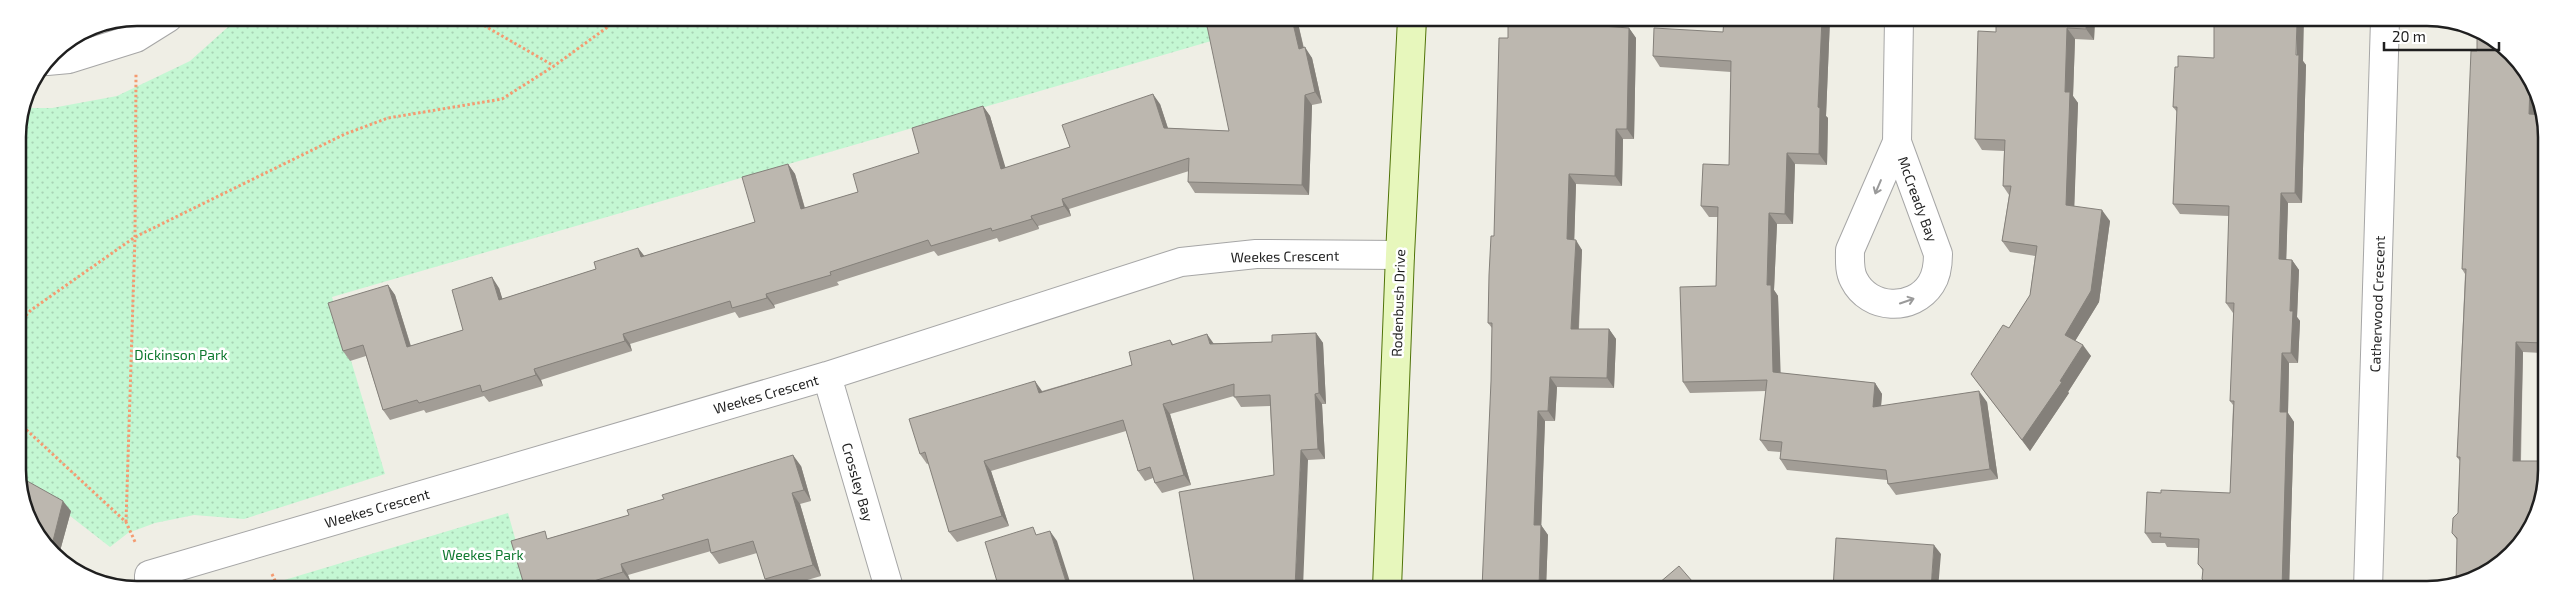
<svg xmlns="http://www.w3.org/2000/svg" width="2564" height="607" font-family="'Exo 2',sans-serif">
	<defs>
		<pattern id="park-dots" width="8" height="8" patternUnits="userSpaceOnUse" patternTransform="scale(1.25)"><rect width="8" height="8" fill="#c4f7d3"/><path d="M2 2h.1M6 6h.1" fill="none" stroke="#a8d3b5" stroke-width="1.8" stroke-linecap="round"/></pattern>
	</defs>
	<rect width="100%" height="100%" fill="#efeee5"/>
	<!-- park -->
	<path fill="url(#park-dots)" d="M238,18l1049,1 -955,278 53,177 -141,45 -50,-4 -39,8 -27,10 -18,14 -90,-70 -2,-347 5,-22h29l65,-12 73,-35z
		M508,513l21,75 -268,-1z"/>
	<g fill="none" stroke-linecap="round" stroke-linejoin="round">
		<!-- street casing -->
		<g stroke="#a6a6a6" stroke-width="30">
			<path id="street" d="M47,61l22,-2 67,-21 32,-20
				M1897,142l-47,108c0,10 -1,21 4,30 15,30 59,32 77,4 6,-9 7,-19 7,-30l-41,-112 2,-123
				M827,376l62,212
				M149,587v-12l678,-199 354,-114 75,-8 144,1
				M2368,589l17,-569"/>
		</g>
		<!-- secondary casing -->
		<g stroke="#507309" stroke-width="30">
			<path id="secondary" d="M1387,588l13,-333 12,-236"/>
		</g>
		<!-- path -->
		<path stroke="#f49b71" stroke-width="3" stroke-dasharray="2.5 2.5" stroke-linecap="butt" d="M471,18l83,48
			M19,323l12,-13 104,-73 210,-103 43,-16 114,-19 52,-33 66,-48
			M19,423l107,99 10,22
			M126,522l9,-285 1,-164
			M272,574l6,13"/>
		<!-- street -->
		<use href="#street" stroke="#fff" stroke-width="28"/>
		<!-- secondary -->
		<use href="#secondary" stroke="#e7f7bc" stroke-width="28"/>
	</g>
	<!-- wall -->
	<path fill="#a29d96" d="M1297,19l7,29 8,10 10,45 -10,2 -3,90 -114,-2 -7,-11 1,-11 -120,38 2,7 -33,10 1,3 -40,13 -2,-4 -59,18 -4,-5 -97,31 2,3 -65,20 1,3 -36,10 -4,-6 -105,32 2,7 -91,29 2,6 -54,16 -5,-6 -58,17 -2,-3 -34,10 -7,-10 -17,-54 -16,5 -7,-10 45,-66 7,10 16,51 52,-16 36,-42 3,11 94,-30 42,-21 6,8 111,-34 33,-58 7,10 10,34 53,-16 61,-39 64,-47 7,10 15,52 65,-21 90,-43 8,24 61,3z
		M1724,19h106l-4,97 2,2 -1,47 -32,-1 -2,60h-16l-3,66 4,6 2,77 95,10 7,11 -1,12 106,-4 11,77 -102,16 -8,-11 -1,-4 -100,-10 -7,-11 1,-7 -13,-1 -8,-11 6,-49 -76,2 -7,-11 33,-96 2,-69h-9l-8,-11 28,-41 2,-93 -71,-5 -7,-11 70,-24z
		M1996,19h99l-1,21 -19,-1 -2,57 5,7 -4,103 36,15 -11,81 -24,39 16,15 -23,36 1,1 -39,58 -59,-77 38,-46 21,-33 5,-39 -25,-4 -8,-11 7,-46 -6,-9 1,-35 -22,-1 -7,-11 21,-107z
		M1596,26l33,2 7,10 -2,101h-11l-1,47 -46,-2 -2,56 8,10 -3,79h30l7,10 -2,49 -57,-1 -2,34h-10l-4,104 7,10 -2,53 -55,-207 1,-53 -4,-5 6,-87z
		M2477,51l34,1 25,47v16h8v238l-21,-1 -2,109 -64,79 -5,-7 6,-20 2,-52 -3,-4 8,-183 -3,-5z
		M2214,58l89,3 3,4 -4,138h-14l-2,57h6l7,10 -2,47 3,4 -2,42h-9l-1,50 6,9 -5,167h-80l-7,-10 1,-8 -5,-7v-16l-31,-1 -2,-4h-13l-7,-10 16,-40h69l3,-88 -3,-4 4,-88h-1l-7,-10 3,-87 -49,-2 -7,-10 4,-92 -4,-5 5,-40z
		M1316,333l7,10 3,61h-4l3,55 -17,1 -113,127 79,-112 -4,-69 -29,1 -7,-11 -64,18 21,71 -29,8 -7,-10 -2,-5 -8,3 -7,-10 -12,-40 -135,40 18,55 -52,16 -8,-10 -20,-69 -2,1 -7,-10 122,-63 90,-26 38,-25 3,4 99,-2z
		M801,466l10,35 -11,3 21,72 -41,12h-9l-6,-9 -8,-26 -38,11 -8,-11v-2l-83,24 3,8 -16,5h-90l25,-50z
		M20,493l51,18 -11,40 -5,-1 -1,5z"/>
	<!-- shaded-wall -->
	<path fill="#84807a" d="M1292,19h5l9,40 -7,-10z
		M1589,19h7v16l-7,-10z
		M1822,19h8l-4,97 2,2 -1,47 -8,-11 -1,-47z
		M2087,19h8l-1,21 -8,-11z
		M2297,20h7l-1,41 3,4 -4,138 -7,-10z
		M1629,28l7,10 -2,101 -7,-10z
		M2067,28l8,11 -2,57 5,7 -4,113 -8,-11 -1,-113z
		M1305,47l7,11 10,45 -7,-11z
		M2530,86l6,13v25l-7,-10z
		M1153,94l7,10 11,34 -7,-10z
		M1305,95l7,10 -3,90 -7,-10z
		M983,106l7,10 19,63 -8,-10z
		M1616,129l7,10 -1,47 -7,-10z
		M1787,153l8,11 -2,60 -8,-10z
		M788,164l7,10 13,46 -7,-11z
		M1569,174l7,10 -2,65 -7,-10z
		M2281,193l7,10 -2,66 -7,-10z
		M1062,199l7,10 2,7 -7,-10z
		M2102,210l8,11 -11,81 -27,44 -7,-11z
		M1769,213l8,11 -3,66 4,6 3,87 -8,-11 -6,-87z
		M1031,216l7,10 1,3 -7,-10z
		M1576,240l6,10 -4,89 -7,-10z
		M638,248l8,10 -5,-1z
		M2292,260l7,10 -2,47 3,4 -2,42 -7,-10 -1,-42z
		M492,277l7,11 7,22 -7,-10z
		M388,285l7,10 19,62 -7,-10z
		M766,294l8,11 1,3 -8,-10z
		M1609,329l7,10 -2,49 -7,-10z
		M1316,333l7,10 3,61 -7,-11z
		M623,334l7,10 2,7 -7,-10z
		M1207,334l7,10h-4z
		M2516,342l7,10 -3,119 -7,-10z
		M2083,345l8,11 -23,36 1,1 -39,58 -8,-11z
		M2282,353l7,10 -1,50 6,9 -5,167h-7l-2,-177z
		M534,369l7,11 2,6 -7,-11z
		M1550,377l7,10 -2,34 -7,-10z
		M1035,381l7,10 4,12 -7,-10z
		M1875,383l7,11 -2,24 -7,-11z
		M1979,391l8,11 11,77 -8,-10z
		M1315,394l7,10 3,55 -7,-10z
		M1163,404l7,10 21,71 -7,-10z
		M1538,411l7,10 -4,114 -7,-10z
		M1301,450l7,10 -5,128h-8z
		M793,455l8,11 10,35 -7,-11z
		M984,461l7,10 18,55 -7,-10z
		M792,493l8,11 21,72 -8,-11z
		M63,501l8,10 -11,40 -7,-10z
		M1541,525l7,10 -2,53h-7z
		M1050,531l7,10 15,47h-4z
		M48,540l7,10 -1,5h-1l-6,-10z
		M1934,545l7,9 -3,35h-7z
		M621,564l7,11 3,8 -8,-11z"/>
	<!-- building -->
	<path fill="#bcb7af" stroke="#84807a" d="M1239,19h53l7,30 6,-2 10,45 -10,3 -3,90 -114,-3 1,-24 -127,41 2,7 -33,10 1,3 -40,12 -1,-3 -60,18 -3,-6 -98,32 1,3 -65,19 1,4 -35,10 -2,-7 -107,33 2,7 -91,28 2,6 -54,17 -2,-7 -61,18 -2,-3 -34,10 -20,-65 -20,6 -15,-48 60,-18 19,62 56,-17 -11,-40 40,-13 7,23 97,-31 -2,-7 44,-14 3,9 114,-35 -13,-45 46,-13 13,45 57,-17 -5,-18 66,-21 -7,-25 71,-22 18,63 69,-22 -8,-22 91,-31 11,34 65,3 -22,-105z
		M1508,19h81v6l40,3 -2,101h-11l-1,47 -46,-2 -2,65 9,1 -5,89h38l-2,49 -57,-1 -2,34h-10l-4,114h7l-2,63h-57l9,-207 1,-58h-4l1,-48 2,-39h3l5,-198h9z
		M1724,19h98l-4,88 2,1 -1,46 -32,-1 -2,61 -16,-1 -2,72h4l2,87 102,11 -2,24 106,-16 11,78 -102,15 -2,-14 -106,-11 2,-17 -22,-2 7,-60 -84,2 -3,-95 36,-1 2,-79 -17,-1 2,-42 26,1 2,-104 -78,-5 1,-28 69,4z
		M1996,19h91l-1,10 -19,-1 -2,64h5l-4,113 36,5 -11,81 -26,44 18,10 -23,36 2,1 -40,58 -51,-66 32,-49 6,3 21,-33 7,-49 -35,-5 9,-55h-8l2,-46 -30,-1 3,-108 18,1z
		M2214,20h83l-1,35h3l-4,138h-14l-2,66 13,1 -2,51h3l-2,42h-9l-2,59h7l-5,177h-70l-10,-10 1,-10 -5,-5 1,-25 -39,-2 1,-4h-16l2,-41 14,1v-3l69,3 4,-92h-4l4,-98h-8l3,-97 -56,-2 4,-97h-4l2,-40h3v-11l36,2z
		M2477,34l34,18 19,34 -1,28 15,1v228l-28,-1 -3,119h31v32l-13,36 -25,31 -33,20 -17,4 1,-46 -5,-5 1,-15 5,-5 2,-56h-3l9,-188h-4l9,-218h6z
		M1316,333l3,60 -4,1 3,55 -17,1 -6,138h-111v-1h11l-16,-95 95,-17 -4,-80 -36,2v-13l-71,20 21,71 -29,8 -5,-16 -12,4 -15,-51 -139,41 18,55 -53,16 -24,-80 -5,2 -11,-35 126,-38 4,12 93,-28 -3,-13 41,-12 2,5 35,-11 3,10 62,-2v-7z
		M793,455l11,35 -12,3 21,72 -48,14 -12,-38 -42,12 -3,-14 -87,25 2,8 -52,16h-46l-14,-47 34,-10 2,8 82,-24 -2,-5 37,-11 -2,-4z
		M20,477l43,24 -10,40 -5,-1 -1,5 -27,-52z
		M1033,527l3,8 14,-4 18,57h-69l-14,-46z
		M1836,538l98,7 -3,44h-98z
		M1679,566l20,23h-47z"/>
	<!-- one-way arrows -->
	<defs><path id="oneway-shaft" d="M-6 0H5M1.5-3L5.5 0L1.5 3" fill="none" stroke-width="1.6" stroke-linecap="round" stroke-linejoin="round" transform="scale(1.25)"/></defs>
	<g stroke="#9a9a9a">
		<use href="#oneway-shaft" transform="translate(1878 187) rotate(113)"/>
		<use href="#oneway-shaft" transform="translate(1907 301) rotate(-19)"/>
	</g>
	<g text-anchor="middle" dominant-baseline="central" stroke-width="5" stroke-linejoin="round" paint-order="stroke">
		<!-- street labels -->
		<g font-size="14" fill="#1f1f1f" stroke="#fff">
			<text transform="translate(1918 199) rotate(70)">McCready Bay</text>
			<text transform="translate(1285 256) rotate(-1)">Weekes Crescent</text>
			<text transform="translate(1398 303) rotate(-88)">Rodenbush Drive</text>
			<text transform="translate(2377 304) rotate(-88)">Catherwood Crescent</text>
			<text transform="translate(766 394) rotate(-16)">Weekes Crescent</text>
			<text transform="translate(858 482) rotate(74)">Crossley Bay</text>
			<text transform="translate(377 508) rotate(-16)">Weekes Crescent</text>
		</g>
		<!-- park labels -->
		<g font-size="14" fill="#107a30" stroke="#fff">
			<text x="181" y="354">Dickinson Park</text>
			<text x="483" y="554">Weekes Park</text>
		</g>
	</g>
	<!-- crop -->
	<path d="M0 0H2564V607H0ZM137 26H2427A111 111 0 0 1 2538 137V470A111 111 0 0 1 2427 581H137A111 111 0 0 1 26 470V137A111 111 0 0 1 137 26Z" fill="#fff" fill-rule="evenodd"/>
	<path fill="none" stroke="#1f1f1f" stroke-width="2.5" d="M137 26H2427A111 111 0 0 1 2538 137V470A111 111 0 0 1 2427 581H137A111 111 0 0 1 26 470V137A111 111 0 0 1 137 26Z"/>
	<!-- scale -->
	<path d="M2384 42v8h115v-8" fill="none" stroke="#1f1f1f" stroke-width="2.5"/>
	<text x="2392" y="42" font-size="15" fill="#1f1f1f" stroke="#ffffff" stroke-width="4" paint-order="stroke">20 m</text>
</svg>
